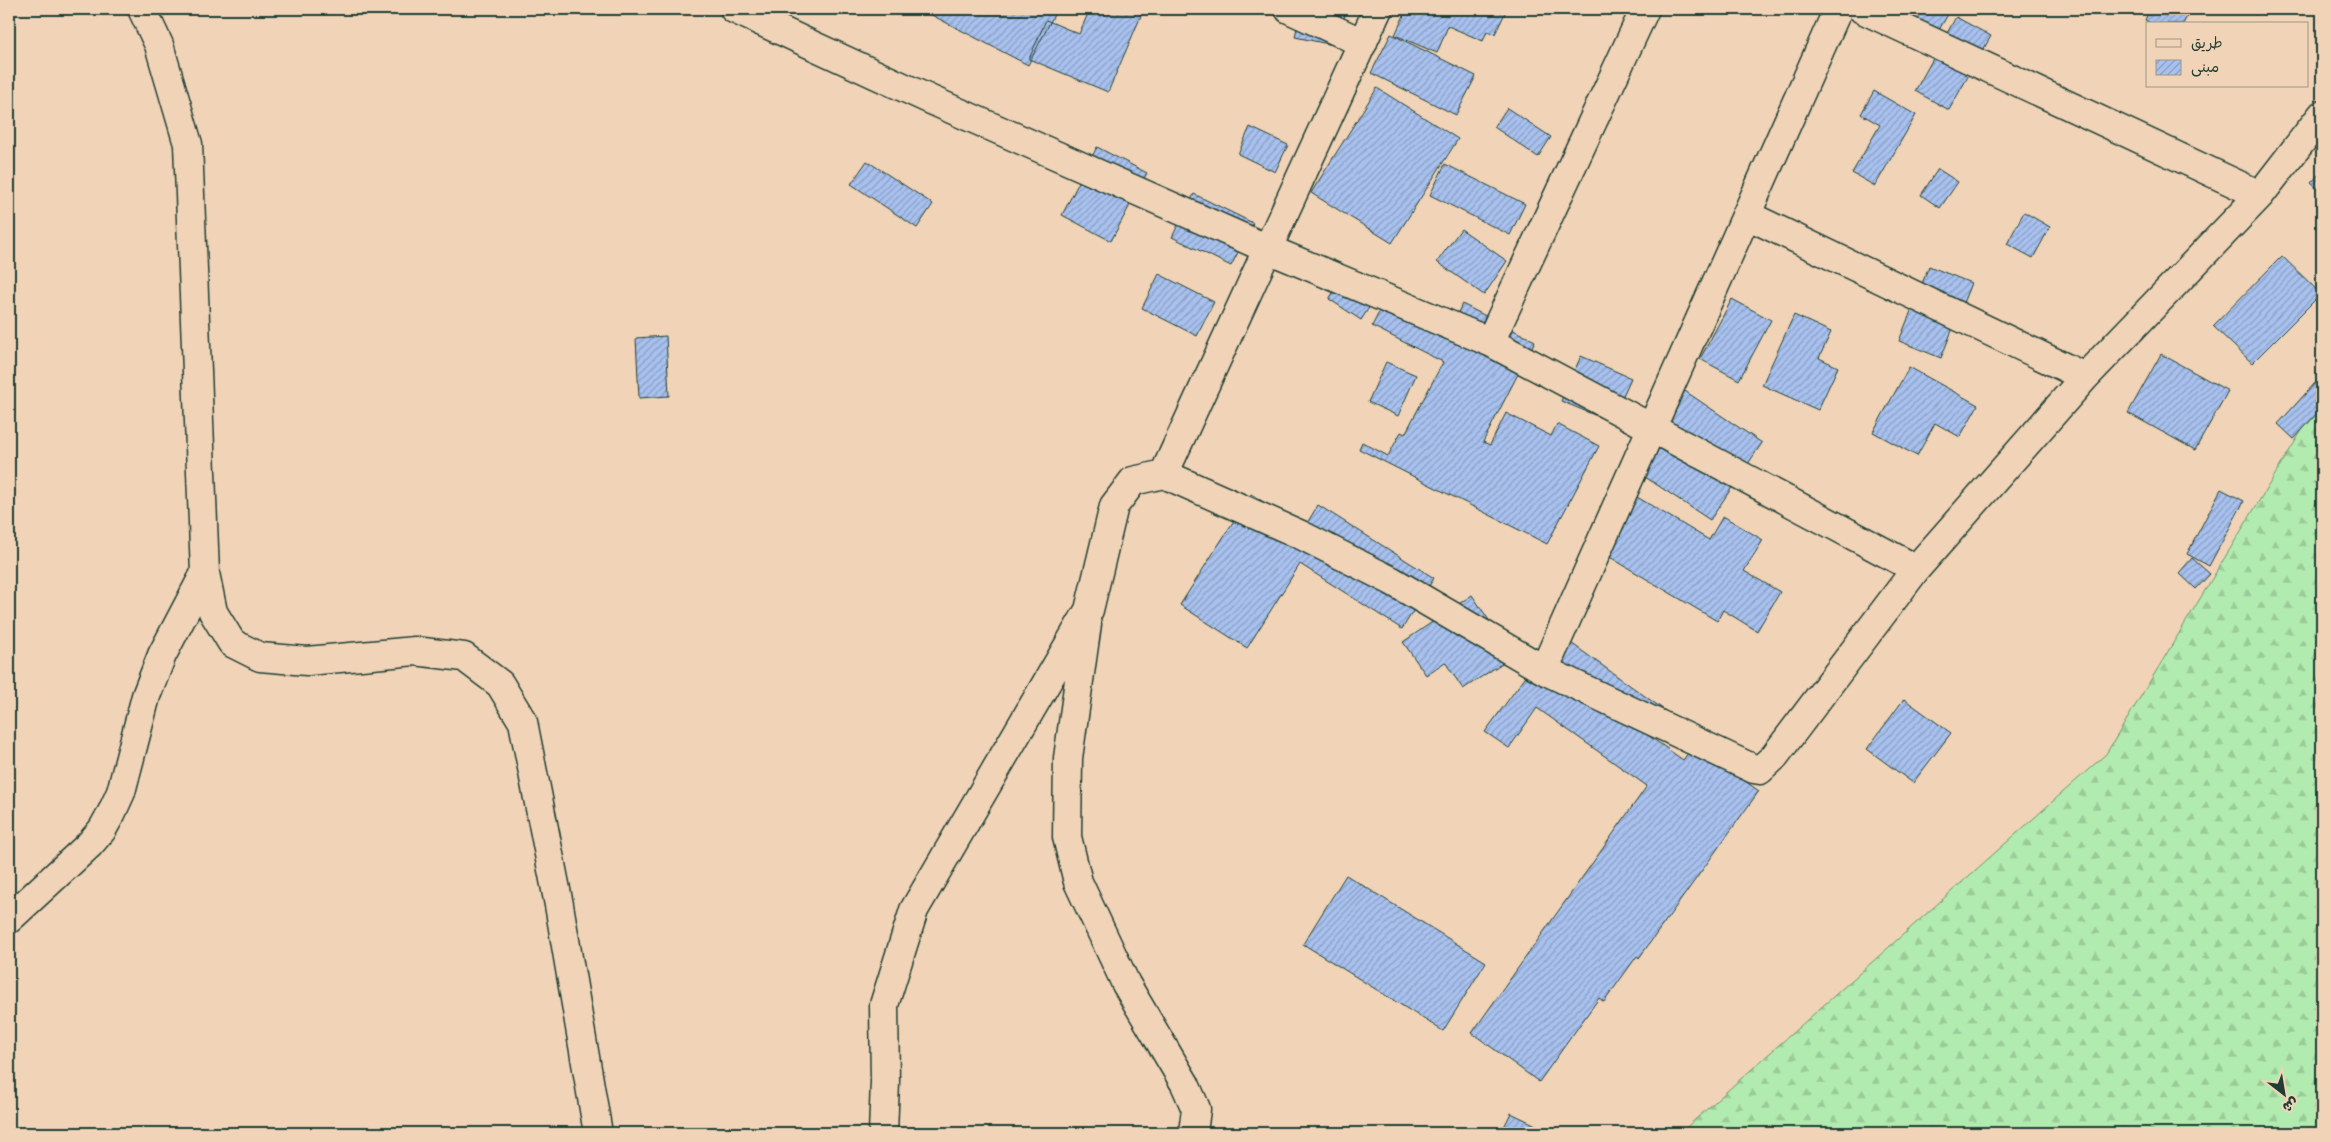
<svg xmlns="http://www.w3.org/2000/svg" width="2331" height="1142" font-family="'Patrick Hand','Playpen Sans Arabic',sans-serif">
	<defs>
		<pattern id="forest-firs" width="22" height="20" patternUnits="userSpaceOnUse" patternTransform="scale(1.25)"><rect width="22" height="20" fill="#b2ebaf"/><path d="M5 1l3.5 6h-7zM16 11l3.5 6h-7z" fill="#99ca97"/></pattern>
		<pattern id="building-hatch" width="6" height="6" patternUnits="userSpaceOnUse" patternTransform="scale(1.25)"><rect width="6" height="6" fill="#a8c1ee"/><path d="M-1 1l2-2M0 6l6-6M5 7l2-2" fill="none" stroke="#889ec2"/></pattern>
	</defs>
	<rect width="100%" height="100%" fill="#f1d4b7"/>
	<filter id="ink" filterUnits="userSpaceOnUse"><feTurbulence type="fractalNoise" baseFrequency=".02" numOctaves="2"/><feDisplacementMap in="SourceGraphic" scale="10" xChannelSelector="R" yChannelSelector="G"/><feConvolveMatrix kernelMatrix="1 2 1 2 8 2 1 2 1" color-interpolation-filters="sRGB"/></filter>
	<g filter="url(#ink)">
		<!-- forest -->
		<path fill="url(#forest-firs)" stroke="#689472" d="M2322,397v736h-642l426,-379z"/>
		<!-- building -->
		<path fill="url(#building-hatch)" stroke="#1f3d34" d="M920,9h137l-29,56z
			M1090,9h54l-36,83 -79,-33 17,-39 33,14z
			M1301,9l45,1 -8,36 -43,-9z
			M1407,9h100l-12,25 -8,-3 -4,10 -35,-15 -11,27 -42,-18z
			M1902,9h49l-23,40 -37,-22z
			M2150,9h41l-8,15h-31l-7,-4z
			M2242,9h17l-3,6z
			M1956,17l35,19 -42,74 -34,-19z
			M1391,34l85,42 -20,39 -85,-42z
			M1377,88l81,51 -66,104 -81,-50z
			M1874,91l42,24 -41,71 -23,-13 28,-48 -19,-11z
			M1507,108l44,29 -13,20 -44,-30z
			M1250,127l38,18 -13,27 -37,-18z
			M1097,147l50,26 -36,68 -49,-26z
			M867,161l66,43 -16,24 -66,-44z
			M1445,164l80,40 -15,31 -80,-40z
			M1938,169l20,13 -18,26 -19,-13z
			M2322,171v22l-11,-10z
			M1194,194l59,29 -22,43 -59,-29z
			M2024,212l26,15 -17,31 -26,-14z
			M1461,229l46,32 -23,34 -47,-33z
			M2282,256l39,38 -69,69 -39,-37z
			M1929,266l42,17 -30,75 -42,-17z
			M1349,269l32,20 -20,31 -32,-21z
			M1159,274l55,28 -17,34 -55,-28z
			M1390,291l63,32 9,-19 73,37 -52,101 7,3 16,-32 45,23 6,-12 42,22 -52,98 -188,-95 3,-7 26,14 13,-24 4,2 38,-72 -71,-36z
			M1732,299l39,21 -32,60 -39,-21z
			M1794,315l37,17 -12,26 19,9 -20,43 -56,-25z
			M666,336l3,60 -30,2 -3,-60z
			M2161,354l67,37 -33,59 -67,-37z
			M1581,356l50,22 -20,44 -50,-21z
			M1386,362l30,13 -18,41 -30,-14z
			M1909,367l69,38 -18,32 -25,-14 -18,33 -44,-24z
			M2315,383l7,7v18l-28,31 -16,-15z
			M1679,387l83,56 -52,77 -83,-55z
			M2221,489l23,12 -35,65 -22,-12z
			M1251,494l53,34 14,-23 116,73 -32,51 -102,-65 -53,84 -67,-43z
			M1637,497l72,43 14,-24 40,24 -19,31 36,21 -23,39 -34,-21 -6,11 -114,-68z
			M2192,558l18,16 -14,15 -17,-16z
			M1472,595l41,61 -50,33 -18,-27 -19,13 -23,-33z
			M1557,633l110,79 -18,24 34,24 11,-15 65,46 -120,167 -2,-2 -33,46 -5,-4 -60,84 -67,-49 175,-247 -110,-78 -28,40 -24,-16z
			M1904,699l47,34 -38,50 -46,-34z
			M1346,875l140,87 -43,69 -140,-87z
			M1511,1113l27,13 -3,7h-34z"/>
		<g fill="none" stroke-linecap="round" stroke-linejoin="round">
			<!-- minor casing -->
			<g stroke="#1f3d34" stroke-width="31">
				<path id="minor" d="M142,9l17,36 29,99 17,429 8,39 19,31 28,14 47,4 108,-10 49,6 36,27 23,38 36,183 39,228
					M734,9l197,91 337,149 222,93 426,227
					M1289,9l74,34
					M1862,9l398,186
					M1747,215l338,162
					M1490,342l155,-333
					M1164,474l214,-465
					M1087,624l-19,134 -1,79 11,45 48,102 59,100 11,25 -3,24
					M1544,670l294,-661
					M9,919l80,-74 13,-15 10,-18 9,-20 25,-96 16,-41 43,-82
					M883,1133l2,-51 -1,-77 30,-95 175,-300 25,-104 19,-25 31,-7 137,61 91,46 152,89 210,99 6,1 14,-13 142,-188 169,-192 175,-182 62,-80"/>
			</g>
			<!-- minor -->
			<use href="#minor" stroke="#f1d4b7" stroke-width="28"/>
		</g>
	</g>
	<!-- margin -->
	<rect width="2331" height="1142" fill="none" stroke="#f1d4b7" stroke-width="30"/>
	<rect x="15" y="15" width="2301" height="1112" fill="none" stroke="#1f3d34" stroke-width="2" filter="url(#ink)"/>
	<!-- legend -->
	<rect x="2146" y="22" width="162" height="65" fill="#f1d4b7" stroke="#9d9883"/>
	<rect x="2156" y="39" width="25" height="8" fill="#f1d4b7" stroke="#9d9883"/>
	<text x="2191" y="48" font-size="15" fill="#1f3d34">طريق</text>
	<rect x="2156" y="60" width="25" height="15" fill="url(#building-hatch)" stroke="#9d9883"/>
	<text x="2191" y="72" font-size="15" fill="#1f3d34">مبنى</text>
	<!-- north arrow -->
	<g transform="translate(2284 1094) rotate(149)" stroke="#f1d4b7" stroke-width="4" paint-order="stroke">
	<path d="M0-4L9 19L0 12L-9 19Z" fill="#1f3d34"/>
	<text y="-8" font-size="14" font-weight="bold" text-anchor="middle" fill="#1f3d34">ش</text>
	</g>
</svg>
